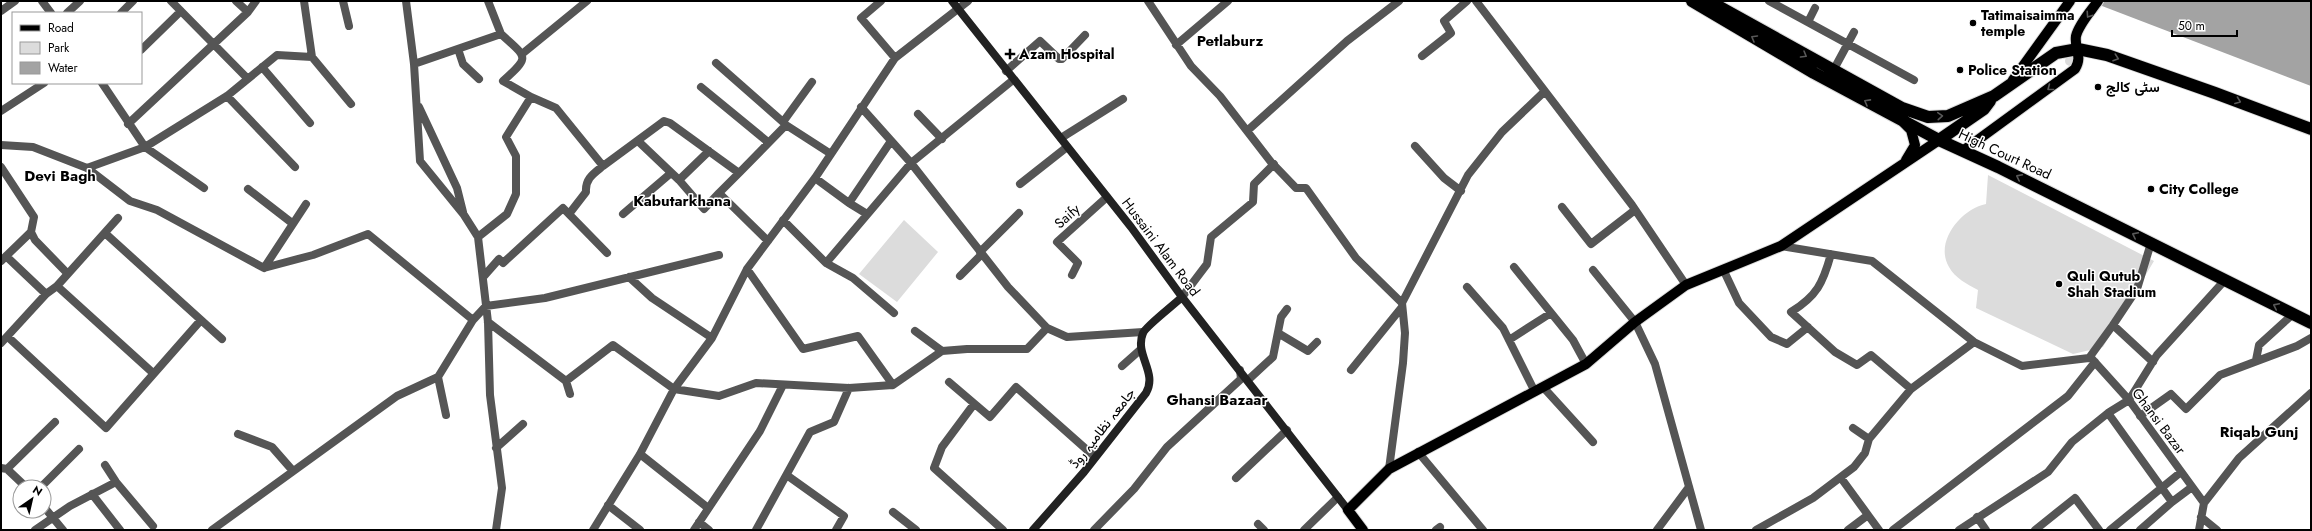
<svg xmlns="http://www.w3.org/2000/svg" width="2312" height="531" font-family="Jost,Vazirmatn,sans-serif">
	<rect width="100%" height="100%" fill="#fff"/>
	<!-- green -->
	<path fill="#dcdcdc" d="M2065 61a5 5 0 1 1 10 0a5 5 0 1 1-10 0Z
		M1988,175l166,86 -51,86 -30,7 -97,-46 2,-18c-11,-6 -23,-12 -29,-23 -15,-25 12,-58 37,-63z
		M904,220l34,32 -41,50 -38,-28z"/>
	<!-- water -->
	<path fill="#a3a3a3" d="M2089,1h222v85z"/>
	<g fill="none" stroke-linecap="round" stroke-linejoin="round">
		<!-- primary casing -->
		<g stroke="#dbdbdb" stroke-width="12">
			<path id="primary" d="M2013,80l57,-79
				M1904,123l7,7 4,15 -9,15
				M1964,150l111,-81c8,-13 -1,-20 1,-33 3,-12 15,-25 22,-35
				M1363,530l-15,-20 41,-41 197,-105 49,-42 51,-37 95,-39 158,-106"/>
		</g>
		<!-- highway casing -->
		<g stroke="#dbdbdb" stroke-width="14">
			<path id="highway" d="M1692,1l122,72 125,67 59,27 313,156
				M1709,1l193,107 26,9 20,-1 46,-20 62,-43 22,-4 29,6 108,38 96,36
				M1939,140l45,-31 6,-8"/>
		</g>
		<!-- street -->
		<path stroke="#555" stroke-width="8" d="M42,1l9,12
			M171,1l77,78
			M236,1l12,11
			M304,1l8,56
			M343,1l6,25
			M406,1l8,63 6,97 44,54 14,22 10,85 2,73 12,93 -6,42
			M881,1l-20,17 34,40
			M1148,1l43,65 29,30 51,66 25,26h10l50,70 46,45 3,30 -2,30 -14,106
			M1476,1l156,204 54,80
			M1769,1l145,79
			M1,11l14,-10
			M67,13l13,-12
			M121,13l12,-12
			M1808,22l7,-14
			M501,34c26,24 30,22 2,47l28,16
			M1176,45l52,-44
			M458,49l5,15 16,15
			M141,50l40,-39
			M522,54l65,-53
			M1422,56l29,-23 -7,-12 23,-20
			M716,63l67,59 29,-40
			M414,64l87,-30 -13,-33
			M262,67l48,56
			M1006,71l34,-30 19,18h3l23,-24
			M1833,71l21,-39
			M102,83l43,64 59,41
			M701,87l67,55
			M227,96l68,71
			M419,107l38,81 6,24
			M861,107l50,56 97,124 39,41 20,9 76,-5
			M1,111l43,-28
			M918,114l24,25
			M128,124l120,-112 8,-11
			M1247,131l100,-90 52,-40
			M1061,138l62,-39
			M638,141l41,39 25,29 15,-16
			M1,145l32,2 54,21 43,33 27,9 107,58 49,-13 55,-21 105,86
			M1415,146l29,32 17,13
			M1,167l33,50 -3,15 4,8 32,33
			M87,168l58,-21 82,-51 50,-41 35,2 39,47
			M739,173l47,-48 45,29
			M815,178l34,25
			M679,180l30,-29
			M1020,184l47,-37
			M248,189l44,34
			M1562,207l29,37 44,-34
			M569,214l17,-22c-1,-13 7,-18 17,-26
			M623,214l48,-41
			M867,214l-18,-11 42,-62
			M783,220l43,43 27,15 41,35
			M106,234l116,105
			M478,237l29,-23 9,-20v-38l-10,-19 25,-40 25,11 47,58 57,-42 4,-3 6,2 69,50 -20,20 49,48
			M1781,246l91,15 102,81 48,24 67,-8
			M980,252l39,-39
			M1831,254c-8,29 -14,42 -40,58l44,40 22,13 14,-10 40,34
			M6,256l40,38
			M1,261l30,-29
			M826,263l85,-100 102,-83
			M1514,267l59,73 13,24
			M264,268l42,-64
			M747,269l56,80 55,-13 35,49
			M1723,269l16,34 32,34 16,7 21,-17
			M1593,270l42,52 20,42 46,166
			M1072,275l6,-12 -21,-21 50,-45
			M484,276l15,-17 4,4 60,-55 44,45
			M960,276l22,-22
			M629,277l23,21 60,40
			M57,286l96,87
			M1467,287l36,41 32,64
			M1182,297l25,-33 4,-27 42,-35 1,-18 20,-20
			M1402,303l66,-128 34,-43 42,-40
			M488,322l78,59 47,-36 61,44 45,7 37,-13 93,5 44,-3 49,-34 25,-2h60l20,-21
			M2113,325l24,-36 14,-46
			M915,331l27,20
			M1278,333l30,18 9,-9
			M8,337l98,91 95,-108
			M1509,340l42,-27
			M1,343l45,-49 11,-8 61,-68
			M2089,358l24,-33 40,37
			M2092,359l37,41 75,103
			M2256,360l3,-15 34,-31
			M1122,366l18,-16
			M1351,370l51,-63
			M438,377l8,38
			M1248,380l25,-23 8,-40 6,-8
			M566,381l4,13
			M949,382l41,35 26,-30 79,70
			M1543,387l50,55
			M974,404l-32,43 -8,21 69,62
			M2108,413l64,89 -32,28
			M2140,416l31,-22 15,15 34,-34 77,-29 14,-8
			M1853,428l16,11
			M238,434l34,13 21,24
			M496,448l27,-24
			M1418,452l65,78
			M640,454l68,54
			M105,465l11,17 37,44
			M1,468l6,1 19,18
			M7,469l48,-47
			M788,476l56,40 -8,14
			M1236,478l51,-48
			M1841,478l27,37
			M41,487l38,-38
			M92,494l28,36
			M2172,502l20,-15
			M608,505l32,25
			M44,507l19,23
			M893,512l23,18
			M1977,517l9,13
			M2201,517l16,13
			M699,522l10,8
			M1258,524l6,6
			M35,530l35,-24 46,-24
			M212,530l185,-134 41,-19 35,-57 13,-14 59,-8 174,-43
			M593,530l47,-76 34,-65 38,-51 35,-69 68,-91 80,-120 73,-57
			M694,530l66,-99 23,-46
			M756,530l54,-98 24,-10 15,-34
			M1094,530l40,-41 33,-42 74,-68 -1,-9
			M1304,530l34,-33
			M1436,530l4,-3
			M1657,530l32,-43
			M1756,530l57,-32 41,-31 11,-14 4,-14 42,-50 63,-47
			M1848,530l20,-15 11,15
			M1893,530l175,-134 27,-34
			M1959,530l89,-58 24,-30 36,-29 21,-13 28,-45 68,-75
			M2035,530l40,-32 24,32
			M2110,530l71,-58
			M2199,530l5,-27 35,-45 72,-65"/>
		<!-- secondary -->
		<path stroke="#222" stroke-width="8" d="M952,1l179,226 51,70 166,213
			M1033,530l51,-58 62,-79c12,-21 -12,-38 -3,-60 3,-7 32,-29 39,-36"/>
		<!-- primary -->
		<use href="#primary" stroke="#000" stroke-width="10"/>
		<!-- highway -->
		<use href="#highway" stroke="#000" stroke-width="12"/>
	</g>
	<!-- one-way arrows -->
	<defs><path id="oneway-chevron" d="M-2-3.5L2.5 0L-2 3.5" fill="none" stroke-width="1.6" stroke-linecap="round" stroke-linejoin="round"/></defs>
	<g stroke="#595959">
		<use href="#oneway-chevron" transform="translate(2089 15) rotate(124)"/>
		<use href="#oneway-chevron" transform="translate(1754 38) rotate(-150)"/>
		<use href="#oneway-chevron" transform="translate(1804 55) rotate(30)"/>
		<use href="#oneway-chevron" transform="translate(2116 58) rotate(19)"/>
		<use href="#oneway-chevron" transform="translate(2050 88) rotate(142)"/>
		<use href="#oneway-chevron" transform="translate(2238 101) rotate(21)"/>
		<use href="#oneway-chevron" transform="translate(1867 102) rotate(-151)"/>
		<use href="#oneway-chevron" transform="translate(1940 116) rotate(-4)"/>
		<use href="#oneway-chevron" transform="translate(2019 177) rotate(-153)"/>
		<use href="#oneway-chevron" transform="translate(2135 235) rotate(-153)"/>
		<use href="#oneway-chevron" transform="translate(2276 306) rotate(-154)"/>
	</g>
	<!-- markers -->
	<g fill="#000" stroke="#fff" stroke-width="1.5">
		<circle cx="1973" cy="23" r="4"/>
		<path d="M1008 48h4v4h4v4h-4v4h-4v-4h-4v-4h4z"/>
		<circle cx="1960" cy="70" r="4"/>
		<circle cx="2098" cy="87" r="4"/>
		<circle cx="2151" cy="189" r="4"/>
		<circle cx="2059" cy="284" r="4"/>
	</g>
	<g text-anchor="middle" dominant-baseline="central" stroke-width="3" stroke-linejoin="round" paint-order="stroke">
		<!-- poi labels -->
		<g font-size="14" font-weight="bold" fill="#000" stroke="#fff" text-anchor="start">
			<text x="1981" y="15">Tatimaisaimma<tspan x="1981" dy="16">temple</tspan></text>
			<text x="1019" y="54">Azam Hospital</text>
			<text x="1968" y="70">Police Station</text>
			<text x="2106" y="87">سٹی کالج</text>
			<text x="2159" y="189">City College</text>
			<text x="2067" y="276">Quli Qutub<tspan x="2067" dy="16">Shah Stadium</tspan></text>
		</g>
		<!-- street labels -->
		<g font-size="14" fill="#000" stroke="#fff">
			<text transform="translate(2005 154) rotate(25)">High Court Road</text>
			<text transform="translate(1067 216) rotate(-42)">Saify</text>
			<text transform="translate(1161 247) rotate(53)">Hussaini Alam Road</text>
			<text transform="translate(2159 421) rotate(53)">Ghansi Bazar</text>
			<text transform="translate(1102 428) rotate(-52)">جامعہ نظامیہ روڈ</text>
		</g>
		<!-- neighbourhood labels -->
		<g font-size="15" font-weight="bold" fill="#000" stroke="#fff">
			<text x="1230" y="41">Petlaburz</text>
			<text x="60" y="176">Devi Bagh</text>
			<text x="682" y="201">Kabutarkhana</text>
			<text x="1217" y="400">Ghansi Bazaar</text>
			<text x="2259" y="432">Riqab Gunj</text>
		</g>
	</g>
	<!-- border -->
	<rect width="2312" height="531" fill="none" stroke="#000000" stroke-width="4"/>
	<!-- legend -->
	<rect x="12" y="12" width="130" height="72" fill="#ffffff" stroke="#999999"/>
	<rect x="20" y="25" width="20" height="6" fill="#000000" stroke="#999999"/>
	<text x="48" y="32" font-size="12" fill="#000000">Road</text>
	<rect x="20" y="42" width="20" height="12" fill="#dcdcdc" stroke="#999999"/>
	<text x="48" y="52" font-size="12" fill="#000000">Park</text>
	<rect x="20" y="62" width="20" height="12" fill="#a3a3a3" stroke="#999999"/>
	<text x="48" y="72" font-size="12" fill="#000000">Water</text>
	<!-- north arrow -->
	<g transform="translate(32 499) rotate(34)"><circle r="19" fill="#ffffff" stroke="#999999"/>
	<path d="M0-3L7 15L0 10L-7 15Z" fill="#000000"/>
	<text y="-6" font-size="11" font-weight="bold" text-anchor="middle" fill="#000000">N</text>
	</g>
	<!-- scale -->
	<path d="M2172 30v6h65v-6" fill="none" stroke="#000000" stroke-width="2"/>
	<text x="2178" y="30" font-size="12" fill="#000000" stroke="#ffffff" stroke-width="3" paint-order="stroke">50 m</text>
</svg>
